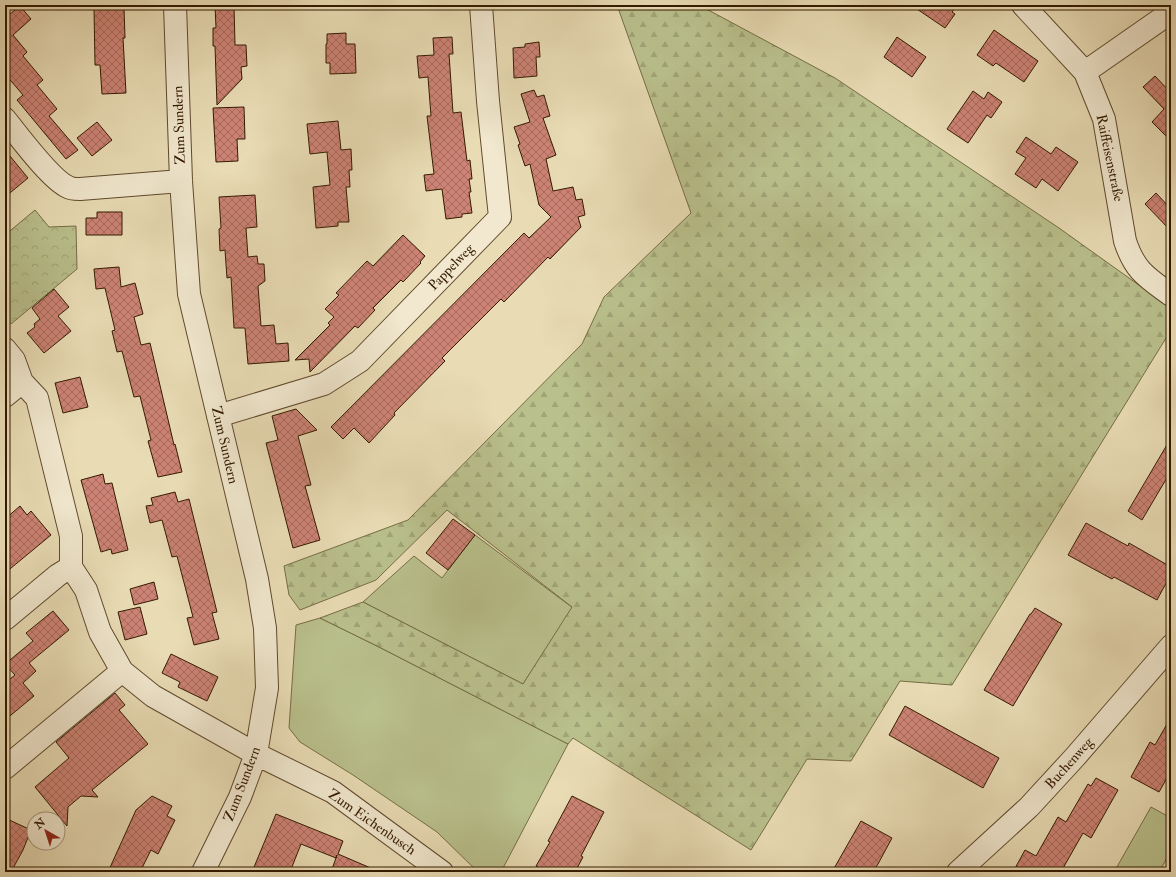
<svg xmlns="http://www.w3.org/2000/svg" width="1176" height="877" font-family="'IM FELL Double Pica',serif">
	<defs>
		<pattern id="forest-firs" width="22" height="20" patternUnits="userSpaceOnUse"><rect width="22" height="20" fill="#b9c08c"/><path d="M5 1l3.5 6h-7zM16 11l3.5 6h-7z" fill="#a0a477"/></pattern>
		<pattern id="park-crowns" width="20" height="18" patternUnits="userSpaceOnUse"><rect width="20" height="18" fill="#b9c08c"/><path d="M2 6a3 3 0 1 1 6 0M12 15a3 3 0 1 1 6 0" fill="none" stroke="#a0a477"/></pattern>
		<pattern id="building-cross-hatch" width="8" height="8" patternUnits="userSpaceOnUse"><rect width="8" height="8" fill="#cd8375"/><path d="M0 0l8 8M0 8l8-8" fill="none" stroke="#a76a5e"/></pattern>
	</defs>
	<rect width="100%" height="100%" fill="#e9dcb5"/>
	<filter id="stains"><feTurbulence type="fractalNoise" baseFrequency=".005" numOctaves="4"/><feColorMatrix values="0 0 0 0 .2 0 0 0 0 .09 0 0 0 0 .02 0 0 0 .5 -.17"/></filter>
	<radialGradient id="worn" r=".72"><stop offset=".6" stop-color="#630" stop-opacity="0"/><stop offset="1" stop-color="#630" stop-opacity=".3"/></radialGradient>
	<!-- green -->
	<path fill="#b9c08c" stroke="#766d46" d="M475,535l98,73 -50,76 -160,-82 51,-46 28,22z
		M320,618l59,29 189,97 -67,128h-23l-41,-40 -84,-57 -53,-33 -11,-14 7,-103z
		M1151,807l20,11v33l-12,21h-45z"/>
	<!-- forest -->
	<path fill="url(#forest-firs)" stroke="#766d46" d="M617,5h82l136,73 224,150 112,80v22l-219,355 -52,-4 -49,80 -44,-2 -56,91 -178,-112 -5,6 -189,-97 -59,-29 43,-16 160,82 49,-77 -125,-97 -71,70 -76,30 -11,-15 -5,-29 124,-46 174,-176 22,-47 87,-84z"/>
	<!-- park -->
	<path fill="url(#park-crowns)" stroke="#766d46" d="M35,210l14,17 27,-1 1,43 -66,55 -6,-8v-81z"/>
	<!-- building -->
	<path fill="url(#building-cross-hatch)" stroke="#331a00" d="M96,5h26v3h2l1,30h-2l3,55 -24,1 -2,-29h-5l-1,-56h2z
		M215,5h19l1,40h11l1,21 -6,1 1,12 -25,26 -2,-59h-2v-18h3z
		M911,5h46l-5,7 3,2 -10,14z
		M20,6l11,13 -18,16 14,17 -4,4 20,24 -6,5 20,24 -8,7 29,34 -12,9 -49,-59 6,-5 -18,-21v-56z
		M994,30l44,31 -14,21 -28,-19 -3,3 -16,-11z
		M346,33v11h9l1,29 -26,1v-11h-4v-19h1v-10z
		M452,37l1,17h-4l4,59 8,-1 6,49 3,-1 2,19h-3l2,13h-2l3,21 -10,1v3l-16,2 -4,-30 -16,2 -2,-16 10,-1 -7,-58h4l-3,-39 -9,1 -2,-22 17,-1 -1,-17z
		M897,37l29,20 -14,20 -28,-20z
		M539,42l1,15h-4l1,19 -23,2 -1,-30 12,-1v-3z
		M1155,76l16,17v48l-19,-19 12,-13 -21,-22z
		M534,90l3,7 7,-2 6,21 -7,2 13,37 -10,4 7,32 20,-4 3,13 6,-1 3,16 -7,2 3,10 -31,32 -2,-2 -44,45 -3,-3 -59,59 3,3 -51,52 1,2 -26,28 -15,-15 -11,11 -12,-12 193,-194 5,5 22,-21 -12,-12 -9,-41 -5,2 -7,-21 2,-1 -6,-17 16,-5 -9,-28z
		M973,91l11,8 4,-7 14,10 -11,16 -4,-3 -19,28 -21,-14z
		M244,107l1,32h-8l1,22 -22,1 -3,-54z
		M338,121l3,29 10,-1 1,21h-3l1,17h-4l3,35h-11v4l-22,2 -3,-41 17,-2 -3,-33 -17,2 -3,-30z
		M97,122l15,18 -20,16 -15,-18z
		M1026,137l25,17 5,-7 22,15 -20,29 -16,-12 -6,9 -21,-14 11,-16 -10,-6z
		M5,150l23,28 -23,19z
		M1156,193l15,16v22l-26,-27z
		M255,195l2,32 -11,1 2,29 9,-1 1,8h6l1,17 -7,5 3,40 13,-1 2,19 12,-1 1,18 -41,3 -3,-36h-11l-3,-51 -4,1 -2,-28 -5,1 -1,-22 2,-1 -2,-31z
		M97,212h25v23h-36v-17h11z
		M403,235l22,21 -5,6 1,1 -18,19 -2,-2 -28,28 2,2 -17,18 -3,-2 -45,46 -1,-13 -14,1 35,-35 -2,-2 6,-6 -9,-8 14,-14 -3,-2 31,-32 6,5z
		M119,267l2,20 14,-4 8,31 -9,3 7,28 9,-2 24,102 1,-1 7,28 -24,5 -10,-36 3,-1 -11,-44 -6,1 -12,-46 -5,1 -5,-21 3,-1 -10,-42 -9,1 -2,-20z
		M54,289l15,18 -11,9 13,15 -27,22 -17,-20 8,-6 -1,-3 6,-5 -8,-11z
		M80,377l8,30 -25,6 -8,-30z
		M296,409l21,21 -19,6 13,49 -6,1 15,54 -27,8 -27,-105 12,-3 -6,-24z
		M1171,438v33l-29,49 -14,-9z
		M103,474l2,10 7,-1 16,67 -16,4 -1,-5 -10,3 -20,-72z
		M175,492l3,10 11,-3 28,113 -5,1 7,26 -25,6 -7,-27 6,-1 -16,-61 -5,1 -10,-37 -12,3 -4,-17 7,-1 -2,-7z
		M20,506l7,9 4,-4 20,24 -46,38v-54z
		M453,519l22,16 -27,35 -22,-17z
		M1086,523l42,23 1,-3 42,24v7l-14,26 -43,-23 -2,2 -44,-24z
		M154,582l4,17 -24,6 -4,-16z
		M140,607l7,27 -22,6 -7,-28z
		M1035,608l27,16 -49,82 -29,-16 46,-76h1z
		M53,611l16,19 -40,33 7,8 -13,12 11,13 -29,24v-37l10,-8 -10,-11 28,-23 -7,-8z
		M171,654l47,23 -11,24 -29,-14 2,-5 -18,-9z
		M115,693l10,12 -6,5 29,34 -56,46 6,7 -17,-1 -13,11 -1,19 -32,-39 34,-29 -13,-16z
		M905,706l94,52 -16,30 -94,-53z
		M1171,717v54l-12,21 -28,-15 19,-35 5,3z
		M1096,778l22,12 -27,48 -8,-5 -21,37 4,2h-53l12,-22 11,6 22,-39 8,5 22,-38 3,2z
		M152,796l20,10 -5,10 8,4 -17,34 -7,-4 -11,22h-32l28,-62z
		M572,796l32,16 -23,44 2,1 -8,15h-40l3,-5 -2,-1 14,-24 -2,-1z
		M276,814l67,27 -5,13 42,18h-49l6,-17 -1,3 -35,-14 -11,28h-38z
		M5,818l26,12 -8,20 -12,22h-6z
		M861,821l31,17 -14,26 -5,8h-41z"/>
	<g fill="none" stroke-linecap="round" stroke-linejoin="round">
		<!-- minor casing -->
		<g stroke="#604a2d" stroke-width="24">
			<path id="minor" d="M175,5l6,176 8,113 68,285 8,49 2,60 -11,66 -16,43 -37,75
				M1023,5l62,67 19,47 21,122c10,30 21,36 46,54
				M1085,72l86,-60
				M5,119c13,16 46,61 63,68 3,2 8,2 12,2l101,-8
				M5,349l9,11 8,22 15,16 34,138v31l15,23 14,42 22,39 31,25 103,58 77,38 109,80
				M5,396l17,-14
				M218,416l106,-32 36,-23 140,-144 -12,-116 -7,-96
				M5,619l53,-44 13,-8
				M5,768l117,-97
				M958,872l71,-65 46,-50 96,-111"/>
		</g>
		<!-- minor -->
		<use href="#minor" stroke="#f1e8cf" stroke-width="22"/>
	</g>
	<g text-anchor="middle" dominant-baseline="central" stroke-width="3.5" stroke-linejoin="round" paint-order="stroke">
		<!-- street labels -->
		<g font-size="14" fill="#331a00" stroke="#f1e8cf">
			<text transform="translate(179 125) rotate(-92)">Zum Sundern</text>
			<text transform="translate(1110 158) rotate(78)">Raiffeisenstraße</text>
			<text transform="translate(451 267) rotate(-46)">Pappelweg</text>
			<text transform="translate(225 445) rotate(77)">Zum Sundern</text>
			<text transform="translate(1069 763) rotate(-48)">Buchenweg</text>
			<text transform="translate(242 784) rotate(-69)">Zum Sundern</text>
			<text transform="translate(372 822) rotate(35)">Zum Eichenbusch</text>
		</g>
	</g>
	<!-- margin -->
	<rect width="1176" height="877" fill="none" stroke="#e9dcb5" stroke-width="20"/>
	<rect x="6" y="6" width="1164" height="865" fill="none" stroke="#331a00" stroke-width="2"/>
	<rect x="10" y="10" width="1156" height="857" fill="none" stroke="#331a00"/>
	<!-- north arrow -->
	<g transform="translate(46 831) rotate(321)"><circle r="19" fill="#f1e8cf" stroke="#a5967c"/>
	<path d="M0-3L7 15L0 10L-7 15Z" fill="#8f2418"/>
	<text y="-6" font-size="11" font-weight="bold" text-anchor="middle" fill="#331a00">N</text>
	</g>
	<rect width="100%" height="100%" filter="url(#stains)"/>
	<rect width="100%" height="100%" fill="url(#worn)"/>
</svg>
